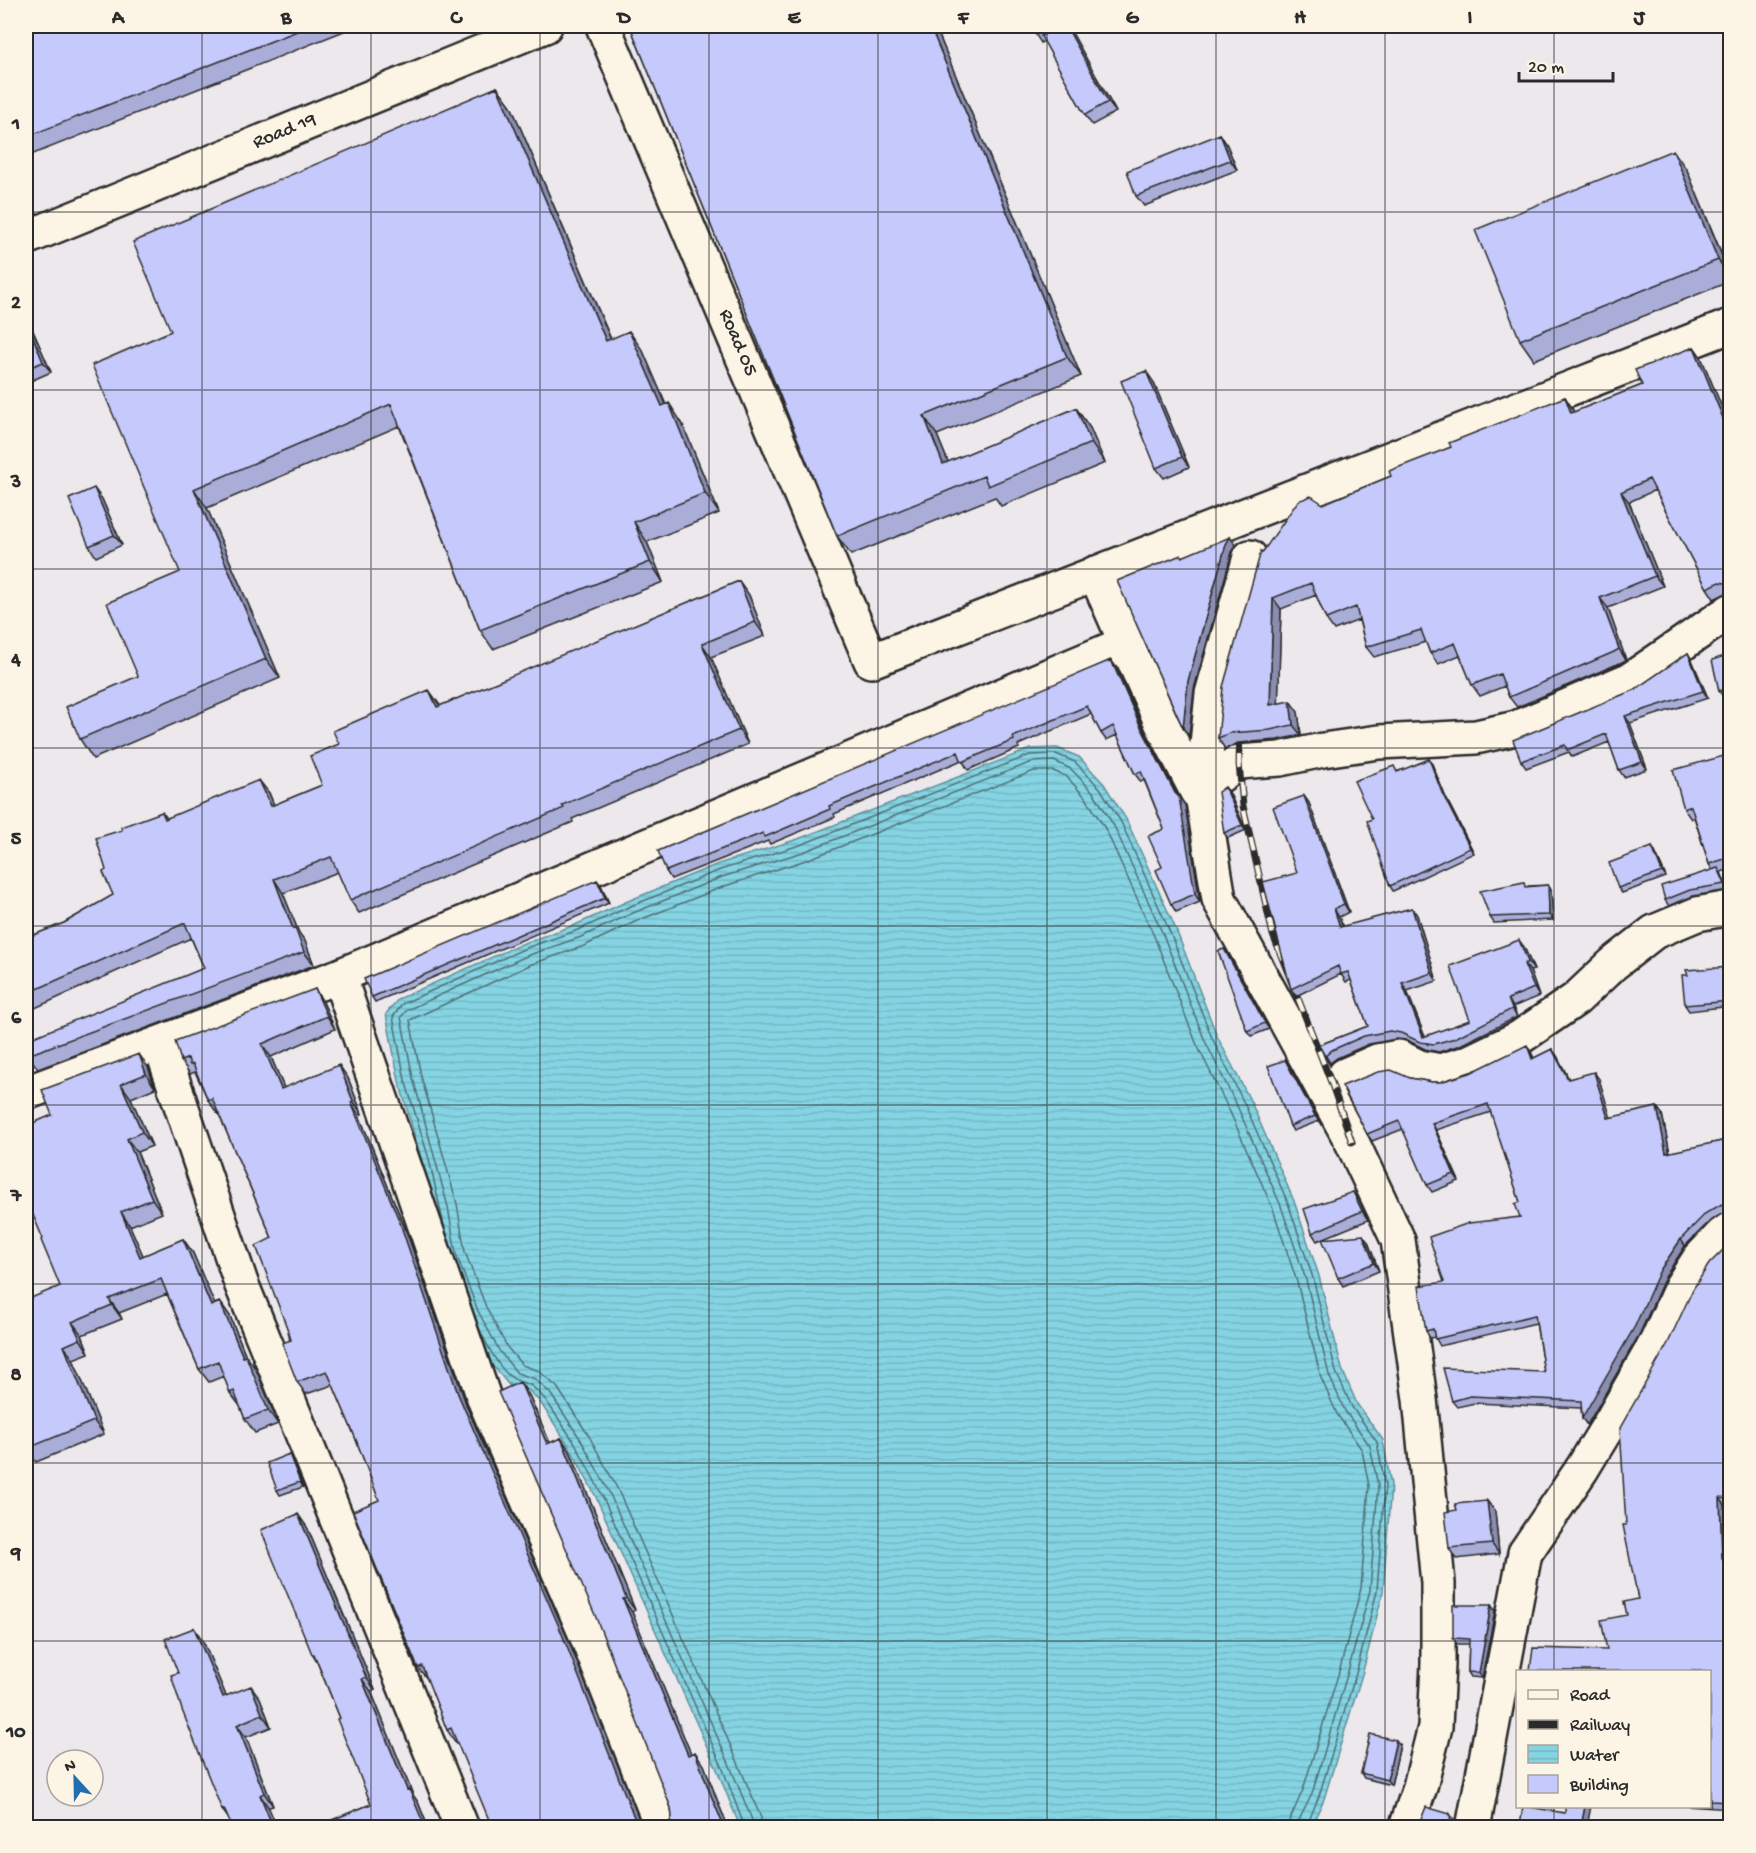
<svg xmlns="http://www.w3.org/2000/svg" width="1756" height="1853" font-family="'Gochi Hand',sans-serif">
	<defs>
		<pattern id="water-rules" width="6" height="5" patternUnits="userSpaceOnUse" patternTransform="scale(1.5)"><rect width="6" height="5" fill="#85d4e3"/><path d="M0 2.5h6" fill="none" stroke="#73b6c3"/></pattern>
	</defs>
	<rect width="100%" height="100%" fill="#ece8ec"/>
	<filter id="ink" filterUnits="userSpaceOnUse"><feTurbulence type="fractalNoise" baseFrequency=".0167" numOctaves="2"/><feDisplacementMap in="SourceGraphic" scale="12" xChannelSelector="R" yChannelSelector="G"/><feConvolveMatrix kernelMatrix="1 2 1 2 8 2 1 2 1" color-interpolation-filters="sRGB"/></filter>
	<g filter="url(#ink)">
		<!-- water -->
		<path fill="url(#water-rules)" stroke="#619099" stroke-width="1.5" d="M1057,748l22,9 25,27 22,35 49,108 42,109 34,66 43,99 25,75 23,93 15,35 26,36 8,45 -8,107 -20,79 -39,128 -13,28h-571l-24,-60 -120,-270 -27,-51 -29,-44 -12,-12 -19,-5 -21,-25 -22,-43 -67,-236 -13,-67 12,-15 126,-56 51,-18 53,-24 90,-37 80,-25 232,-90z"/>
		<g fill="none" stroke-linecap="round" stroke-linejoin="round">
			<!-- shore -->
			<path stroke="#4f6f75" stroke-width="1.5" d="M444,1226l-15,-67 -24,-79 -12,-63 9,-13 124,-56 52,-18 53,-24 89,-36 80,-25 230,-90 26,-1 19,8 25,26 21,34 48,108 43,108 33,67 43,98 25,75 23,94 16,35 25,35 8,43 -8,106 -20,79 -38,126 -13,32
				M480,1331c8,15 22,46 39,50
				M522,1382l10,4 13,13 30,44 27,52 119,269 24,64
				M753,1828l-1,-8 -24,-59 -119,-269 -28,-52 -31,-47 -15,-14 -18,-6 -17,-21 -22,-41 -22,-57 -8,-47 -35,-129 -12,-61 6,-7 122,-55 52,-18 52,-24 89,-36 81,-25 229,-90 22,-1 17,8 23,24 20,33 48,106 43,109 33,67 43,98 25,74 23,95 16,36 25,35 8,40 -8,104 -21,78 -37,126 -13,26 -1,8
				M762,1828l-1,-10 -25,-60 -119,-270 -28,-52 -32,-49 -18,-16 -17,-6 -15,-18 -21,-40 -21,-55 -8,-48 -36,-128 -11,-56 122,-56 52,-18 53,-25 88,-35 81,-26 228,-89h19l13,5 20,22 20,32 48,106 43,109 33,67 43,97 24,73 24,96 16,36 25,36 7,36 -8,102 -20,77 -38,125 -12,27 -2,11"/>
			<!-- minor casing -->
			<g stroke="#2b2b2b" stroke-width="38">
				<path id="minor" d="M603,26l268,635 859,-335
					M26,238l519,-212
					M1250,557l-38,137 -10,101 17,104 133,243 46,98 22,159 18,184v81l-3,63 -15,60 -14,41
					M1126,643l36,81 35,68 42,-30 41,-3 43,-9 56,-8 97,-5 40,-9 115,-49 99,-68
					M339,976l146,425 101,234 76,193
					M160,1043l81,240 221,545
					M1345,1075l32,-14 22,-4 20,10 21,4 27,-8 52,-25 57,-39 37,-35 41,-32 43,-18 33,-6
					M26,1093l313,-117 787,-333 -31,-70
					M1473,1828l52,-275 57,-84 31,-51 44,-77 24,-54 18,-28 23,-24 8,-6"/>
			</g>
			<!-- minor -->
			<use href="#minor" stroke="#fcf5e5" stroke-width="33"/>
			<!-- rail casing -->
			<g stroke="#2b2b2b" stroke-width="7">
				<path id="rail" d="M1240,727l-1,37 4,42 30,129 58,147 21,60"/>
			</g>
			<!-- rail -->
			<use href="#rail" stroke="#fcf5e5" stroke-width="4.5" stroke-dasharray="14" stroke-linecap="butt"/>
		</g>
		<!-- wall -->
		<path fill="#a9add8" stroke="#2b2b2b" stroke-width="1.5" d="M26,26h316l2,5 -318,126z
			M630,26h305l146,350 -144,59 11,27 128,-54 14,20 15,35 -104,43 -6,-9 -144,58 -14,-19z
			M1030,26h36l6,7 44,79 -24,13 -7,-10 -41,-74 -3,2z
			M497,87l14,19 100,233 32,12 23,54 16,18 37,90 -72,29 16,40 -170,67 -13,-19 -81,-204 -192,82 73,170 -187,81 -13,-20 58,-63 42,-104 -9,-241z
			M1220,134l7,11 10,25 -93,36 -8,-10z
			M1687,170l44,106v5l-197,79 -14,-20z
			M26,315l25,57 -25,11z
			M1694,347l7,10 27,65 3,-1v172l-3,-1 -14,7 -7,-11 -52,-98 -26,12 34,84 -55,22 18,52 -4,2 -105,45 -8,-10 -4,-11 -25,10 -8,-11 -12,-30 -22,9 -8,-11 -4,-11 -52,15 -8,-10 -7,-27 -25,10 -8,-11 -10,-24 -35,14 -3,94 20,9 3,23 -24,5 -39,3 -13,6 -7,-11 44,-186 61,-48 68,-28 60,-29 114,-50 7,11 2,4 68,-27z
			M1153,381l36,86 -25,11 -8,-10z
			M102,499l20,46 -26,12 -7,-11z
			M739,581l10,14 16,41 -54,21 37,87 -176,75 1,3 -214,91 -9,-13 -12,-28 -55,21 16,40 6,8 9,24 -276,104 -10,-14 176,-87 -13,-30 -165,74v-82l3,7 35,-14 49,-28 -7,-25 16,-40 40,-18 5,6 102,-25 5,12 48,-20 117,-81 1,2z
			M1688,653l4,7 16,38 -78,25 17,46 -23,8 -5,-7 -10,-28 -37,15 -3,-5 -43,16 -5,-7 113,-71z
			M1731,654v46l-5,1 -7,-10z
			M1111,660l5,7 29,66 33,63 7,9 15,97 -24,10 -5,-8 -9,-37 2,-38 -20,-49 -3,2 -6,-8 -18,-39 -11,5 -5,-7 -10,-19 -73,31 1,3 -51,22 -6,-10 -128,54 1,3 -65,27 -2,-3 -97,38 -5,-8z
			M1731,754v115l-10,3 7,18 -35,6 -24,10 -4,-6 47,-30 -3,-6 -15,-47 -3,2 -7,-10z
			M1432,764l14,34 28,55 -81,38 -3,-5 -18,-67 26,-48z
			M1229,792l17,38 -18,8 -4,-5z
			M1304,796l5,7 40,109 -10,5 4,10 69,-19 5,7 20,66 -30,10 18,46 45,-17 54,-73 10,23 -4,1 9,25 -26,11 4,10 -57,28 -21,7 -14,-3 -18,-9 -11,-1 -27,5 -32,14 -7,5 -11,-18 49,-19 -17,-46 -5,2 -5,-8 -45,22 -5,-7z
			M1652,847l3,5 11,25 -44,16 -4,-5z
			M601,885l8,18 -234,99 -3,-5z
			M1548,885l3,5 2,30 -59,3 -4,-6 38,-31z
			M1224,949l45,80 -18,7 -4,-5z
			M1731,967v39l-42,5 -4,-6z
			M315,989l8,13 12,27 -64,28 13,31 64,-10 14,36 -3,1 49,121 59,171 102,235 -113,101 -9,-13 -19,-50 -10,-12 -39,-168 -24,-63 -22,-52 -27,9 -9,-12 -25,-144 -54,-126 -1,1 -9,-13 -13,-28 -5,2 -9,-13z
			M1552,1049l5,7 12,23h30l11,39 47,-11 5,7 8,39 61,-14v72h-4l-16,9 -26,26 -20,31 -25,56 -53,92 -5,-7 -1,-10 -106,-5 -18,4 -5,-6 92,-29 -8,-49 -96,23 -5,-9 -5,1 -4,-7 18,-49 76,-65v-15l-29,-90 -55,18 23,51 -27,11 -5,-7 -24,-56 -31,12 -5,-7 43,-56 22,4h8l91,-30 3,6z
			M1289,1065l30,56 -26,10 -3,-5z
			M148,1067l7,21 -24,10 21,48 -15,6 25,61 -32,13 13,30 40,-17 10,14 21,51 6,-2 10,14 16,40 10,13 22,55 -23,9 -10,-14 -5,-13 -10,-13 -6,-17 -15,6 -10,-13 -32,-75 -48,19 3,6 -40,16 7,18 -16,6 31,75 -68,28 -10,-13 34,-163 -17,-47 9,-124z
			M1353,1192l6,8 9,20 -51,21 -5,-8z
			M1368,1242l11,29 -36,15 -5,-8z
			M1731,1242v264l-6,-1 2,54h4v250l-45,-3h24v-135l-103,-21 20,-35 11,-16 -12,-74z
			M529,1395l21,48 11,-5 9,13 65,159 -3,2 59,142 13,11 15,40 9,22h-61l1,-1 4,-9 -1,-9z
			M289,1454l3,6 11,27 -23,8 -3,-5z
			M1487,1501l8,10 4,43 -43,5 -7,-11 8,-38z
			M307,1527l68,163 -4,1 42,104 5,7 10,25h-113l56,-23 -31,-86 -23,-56 -5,-8z
			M1491,1605l4,6 -13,67 -11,-1 -3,-5 1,-28h-12l-4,-6z
			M194,1628l9,13 23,55 34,2 11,29 -25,10 27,69 -44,13 -7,-9 -44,-137z
			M1400,1745l-9,40 -27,-7 -3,-5z"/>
		<!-- shaded-wall -->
		<path fill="#8a8db0" stroke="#2b2b2b" stroke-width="1.5" d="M930,26h5l146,350 -14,-19z
			M1066,26l6,7 44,79 -8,-10z
			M497,87l14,19 109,255 -14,-20z
			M1220,134l7,11 10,25 -7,-10z
			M1673,150l14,20 44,108 -13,-18z
			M26,315l25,57 -8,-10 -17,-42z
			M629,331l14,20 32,75 -13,-20z
			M1694,347l7,10 30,72 -6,-6z
			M1146,371l7,10 36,86 -7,-10z
			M1565,397l7,11 7,16 -8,-11z
			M669,403l13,20 37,90 -14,-20z
			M1076,408l14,20 15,35 -14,-20z
			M924,416l13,19 20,49 -14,-20z
			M94,488l8,11 20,46 -8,-10z
			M194,489l13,19 73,170 -14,-19z
			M1621,492l8,10 34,84 -8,-10z
			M634,522l13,20 16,40 -13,-20z
			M1230,537l6,8 -4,7 -38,137 -5,47 -6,-8 5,-47 38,-137z
			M739,581l10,14 16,41 -10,-14z
			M1273,598l8,11 -3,106 -8,-10z
			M1600,598l8,10 18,52 -7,-11z
			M702,644l9,13 37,87 -9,-14z
			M1688,653l4,7 16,38 -5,-7z
			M1111,660l5,7 29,66 34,66v-2l6,8 15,97 -5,-8 -20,-101 -35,-68z
			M429,690l10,14 8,17 -10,-14z
			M1290,701l8,11 3,23 -8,-10z
			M1625,716l5,7 17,46 -5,-7z
			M1429,759l3,5 14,34 28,55 -4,-5 -28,-55z
			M259,780l10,13 11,27 -9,-14z
			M1225,787l4,5 17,38 -4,-5z
			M1304,796l5,7 40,109 -5,-8z
			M1652,847l3,5 11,25 -4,-5z
			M274,879l9,14 16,40 6,8 9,24 -10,-13 -11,-23z
			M597,880l4,5 8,18 -4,-5z
			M1548,885l3,5 2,30 -4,-5z
			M1412,908l5,7 20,66 -5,-8z
			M1334,909l5,8 7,18 -6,-8z
			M26,930v1l9,21 -9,-14z
			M1519,940l5,7 10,23 -6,-8z
			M1224,949l4,5 41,75 -4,-6z
			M1524,964l6,7 9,25 -5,-8z
			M1402,983l5,8 21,54 -5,-8z
			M315,989l8,13 12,27 -8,-13z
			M1508,999l5,8 4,10 -5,-8z
			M262,1044l9,13 19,45 -9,-13z
			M1527,1045l4,7 6,14 -5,-7z
			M1552,1049l5,7 15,30 -4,-7z
			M139,1054l9,13 7,21 -9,-14z
			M1285,1060l4,5 30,56 -4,-5z
			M339,1065l9,13 14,36 -9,-13z
			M1594,1072l5,7 14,46 -5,-7z
			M121,1084l10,14 21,48 -10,-14z
			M351,1102l8,13 49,121 59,171 102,235 73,185h-3l-3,-5 -178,-428z
			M1657,1107l5,7 9,46 -5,-7z
			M1432,1123l4,7 23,51 -5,-7z
			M127,1139l10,13 25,61 -10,-14z
			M1353,1192l6,8 9,20 -6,-9z
			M121,1212l9,14 20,45 -10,-14z
			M1363,1235l5,7 11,29 -5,-8z
			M183,1239l10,14 28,66 -10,-13z
			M1681,1239l4,7 -20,31 -25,56 -53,92 -5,-7 78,-148z
			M109,1299l10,14 3,6 -10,-14z
			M220,1302l10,14 16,40 10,13 22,55 -10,-14 -25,-53z
			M72,1322l10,13 7,18 -9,-14z
			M64,1346l9,13 31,75 -10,-13z
			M520,1382l9,13 27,62 -9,-13z
			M561,1438l9,13 65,159 -9,-12z
			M289,1454l3,6 11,27 -3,-5z
			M1720,1498l5,7 2,61 -5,-7z
			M1487,1501l8,10 4,43 -7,-10z
			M298,1514l9,13 68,163 -9,-13z
			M623,1599l9,13 65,156 -9,-13z
			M1491,1605l4,6 -13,67 -3,-5z
			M194,1628l9,13 29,69 -9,-13z
			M362,1679l9,12 42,104 5,7 10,25h-3l-18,-37z
			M251,1686l9,12 11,29 -9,-13z
			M237,1725l9,12 27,69 -9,-13z
			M1396,1740l4,5 -9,40 -4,-5z
			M695,1752l9,13 15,40 9,22h-4l-14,-34z
			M260,1795l9,13 8,19h-4z
			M1585,1806h6l-4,21h-6z
			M1450,1814l5,7v6h-4z"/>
		<!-- building -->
		<path fill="#c5c9fb" stroke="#2b2b2b" stroke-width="1.5" d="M26,26h284l-284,111z
			M630,26h300l137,331 -143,59 19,48 133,-56 15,35 -103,43 -4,-10 -147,60z
			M1030,26h17l-13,7z
			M1060,26h6l42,76 -23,13 -44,-79z
			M497,87l109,254 23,-10 33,75 7,-3 36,90 -71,29 16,40 -170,68 -89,-226 -197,85 72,170 -186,80 -14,-32 72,-31 -31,-73 73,-31 -88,-207 79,-34 -38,-89z
			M1220,134l10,26 -94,36 -9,-25z
			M1673,150l45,110 -198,80 -45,-110z
			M26,320l17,42 -17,7z
			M1694,347l31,76 6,-2v163l-11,-2 -13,6 -58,-109 -28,13 34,84 -55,22 19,51 -5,3 -105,45 -9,-23 -28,11 -17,-42 -25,10 -9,-23 -55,17 -10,-40 -30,12 -15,-36 -38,15 -3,107 20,-4 3,24 -23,5 -40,3 -12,5 5,-51 38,-136 1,2 36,-52 13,-5 12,8 68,-28 -2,-5 62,-24 -2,-4 116,-46 6,16 71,-28 -7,-15z
			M1146,371l36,86 -26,11 -35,-87z
			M94,488l20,47 -25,11 -20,-47z
			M1230,537l-4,7 -38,137 -5,47 -66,-147 64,-26 1,2z
			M739,581l16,41 -53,22 37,86 -177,75 2,3 -214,92 -19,-43 -57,22 19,50 2,-1 9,24 -276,103 -2,-6v-9l178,-72 -19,-45 -159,71v-56l38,-15 49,-28 -10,-23 3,-2 -10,-32 26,-8 -1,-3 41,-15 3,7 94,-39 12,26 51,-21 -12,-29 29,-12 -6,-13 96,-41 8,17z
			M1731,616v17l-7,-11z
			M1688,653l15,38 -78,25 17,46 -23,8 -13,-36 -39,16 -2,-5 -44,16 -8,-21 121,-50z
			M1731,654v34l-12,3 -7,-31z
			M1111,660l29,65 35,68 4,4 16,97 -24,10 -15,-34 6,-3 -14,-31 16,-7 -23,-58 -6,3 -22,-48 -12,7 -14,-27 -74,31 1,3 -52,22 -4,-10 -129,54 1,3 -65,28 -2,-4 -97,38 -8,-20z
			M1731,754v103l-22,7 -18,-58 -7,3 -11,-39z
			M1429,759l13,34 28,55 -80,38 -23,-65 5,-2 -18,-38 40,-15 3,6z
			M1225,787l17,38 -18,8 -6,-41z
			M1304,796l40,108 -10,5 6,18 72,-19 20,65 -30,10 21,54 47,-17 -20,-54 69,-26 9,22 -4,2 10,24 -26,11 4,10 -57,29 -21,6 -14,-2 -19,-9 -11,-2 -26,5 -32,14 -7,6 -6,-11 49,-19 -20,-54 -7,2 -3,-8 -47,23 -28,-107 34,-9 -24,-66z
			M1652,847l10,25 -44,16 -9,-25z
			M1718,868l7,16 -35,6 -25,10 -4,-14z
			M597,880l8,18 -233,99 -8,-18z
			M1524,882l1,5 23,-2 1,30 -59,2 -10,-26z
			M1224,949l41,74 -18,8 -29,-80z
			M1731,967v34l-46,4 -3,-30h6l-2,-5z
			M315,989l12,27 -65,28 19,45 58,-24 14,36 -2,1 49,121 58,171 102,235 76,193 4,5h-148l-41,-99 -4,2 -25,-64 -4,2 -65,-157 26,-11 -24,-63 -28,-66 -30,11 -15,-39 9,-3 -2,-7 -33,-87 16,-8 -60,-140 -4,2 -15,-36 -3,1 -2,-7 -7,3 -6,-20z
			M1527,1045l5,14 20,-10 16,30 26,-7 14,46 49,-11 9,46 65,-14v65h-9l-16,9 -25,26 -21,31 -25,56 -53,92 -1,-17 -111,-5 -18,5 -9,-33 101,4 -9,-57 -100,24 -2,-10 -7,2 -7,-45 25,-4 -15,-45 40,-14 51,-6 -5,-13 5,-2 -32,-98 -56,19 22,51 -27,11 -28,-64 -32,13 -25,-48 36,-14 13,-2 19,8 22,4h8l30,-9z
			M139,1054l7,20 -25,10 21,48 -15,7 25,60 -31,13 19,45 43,-18 28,67 9,-4 23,55 3,-1 22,54 -23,9 -11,-28 -4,2 -12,-32 -19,8 -38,-90 -52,20 3,6 -40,17 8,17 -16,7 30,75 -68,28v-149l34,-14 -19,-46 2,-1 -17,-41v-72l26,-11 -10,-25z
			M1285,1060l30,56 -25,10 -22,-60z
			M1353,1192l9,19 -50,22 -8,-24z
			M1363,1235l11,28 -36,15 -16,-39z
			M1731,1242v257l-11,-1 2,61h9v243l-21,-1v-130h-180l3,-23 74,2 -6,-30 26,-5 -3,-13 14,-3 -15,-74h3l-6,-97 48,-85 25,-54 16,-25z
			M520,1382l27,62 14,-6 65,160 -3,1 65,156 7,-3 15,41 14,34h-57l1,-1 4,-9 -1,-9 -76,-193 -97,-223z
			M289,1454l11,28 -23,8 -10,-27z
			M1487,1501l5,43 -43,4 -4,-36 12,-2 -2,-6z
			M298,1514l68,163 -4,2 45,111 2,-1 16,38h-110l56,-23 -34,-85 3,-1 -26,-64h-2l-51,-124z
			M1453,1605h38l-12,68 -11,-1 1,-33 -16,-1z
			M194,1628l29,69 28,-11 11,28 -25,11 27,68 -4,2 13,32h-41l-8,-18 -2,1 -40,-100 -11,-35 7,-2 -13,-34z
			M1370,1734l26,6 -9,40 -26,-7z
			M1523,1806l42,7v-7h20l-4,21h-61z
			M1426,1807l24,7 1,13h-33z
			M1613,1825l13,2h-11z"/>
	</g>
	<!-- grid -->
	<path fill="none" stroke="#2b2b2b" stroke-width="1.5" stroke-opacity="0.55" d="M202,26v1802M371,26v1802M540,26v1802M709,26v1802M878,26v1802M1047,26v1802M1216,26v1802M1385,26v1802M1554,26v1646M26,212h1704M26,390h1704M26,569h1704M26,748h1704M26,926h1704M26,1105h1704M26,1284h1704M26,1463h1704M26,1641h1704M1554,1806v22"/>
	<g text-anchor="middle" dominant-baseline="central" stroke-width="5" stroke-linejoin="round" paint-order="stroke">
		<!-- street labels -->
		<g font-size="20" fill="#2b2b2b" stroke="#fcf5e5">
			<text transform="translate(285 132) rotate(-22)">Road 19</text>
			<text transform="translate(737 343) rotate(67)">Road 05</text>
		</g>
	</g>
	<!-- margin -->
	<rect width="1756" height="1853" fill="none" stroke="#fcf5e5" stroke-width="66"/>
	<!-- legend -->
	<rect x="1516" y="1670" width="195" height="138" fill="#fcf5e5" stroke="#a8a49b" stroke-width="1.5"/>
	<rect x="1528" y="1690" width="30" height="9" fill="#fcf5e5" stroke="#a8a49b" stroke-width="1.5"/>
	<text x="1570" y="1700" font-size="18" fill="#2b2b2b">Road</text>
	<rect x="1528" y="1720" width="30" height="9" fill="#2b2b2b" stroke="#a8a49b" stroke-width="1.5"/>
	<text x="1570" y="1730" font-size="18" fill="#2b2b2b">Railway</text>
	<rect x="1528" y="1745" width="30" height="18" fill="url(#water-rules)" stroke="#a8a49b" stroke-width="1.5"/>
	<text x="1570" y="1760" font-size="18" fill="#2b2b2b">Water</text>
	<rect x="1528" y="1775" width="30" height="18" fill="#c5c9fb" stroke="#a8a49b" stroke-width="1.5"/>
	<text x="1570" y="1790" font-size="18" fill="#2b2b2b">Building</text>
	<!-- north arrow -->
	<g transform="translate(75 1778) rotate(338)"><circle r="28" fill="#fcf5e5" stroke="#a8a49b" stroke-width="1.5"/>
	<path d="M0-4.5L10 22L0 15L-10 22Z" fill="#1f6fb2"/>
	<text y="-9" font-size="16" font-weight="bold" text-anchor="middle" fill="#2b2b2b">N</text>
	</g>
	<!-- scale -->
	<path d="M1519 72v9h94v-9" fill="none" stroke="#2b2b2b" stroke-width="3"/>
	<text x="1528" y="72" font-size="18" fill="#2b2b2b" stroke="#fcf5e5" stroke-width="4.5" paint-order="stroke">20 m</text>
	<rect x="33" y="33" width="1690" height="1787" fill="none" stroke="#2b2b2b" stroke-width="2"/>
	<g font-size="20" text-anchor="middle" font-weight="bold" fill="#2b2b2b">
		<text x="118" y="23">A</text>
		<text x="286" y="23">B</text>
		<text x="456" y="23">C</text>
		<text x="624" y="23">D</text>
		<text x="794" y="23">E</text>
		<text x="963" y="23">F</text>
		<text x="1132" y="23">G</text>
		<text x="1300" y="23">H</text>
		<text x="1470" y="23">I</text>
		<text x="1639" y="23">J</text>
		<text x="16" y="129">1</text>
		<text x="16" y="308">2</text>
		<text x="16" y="487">3</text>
		<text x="16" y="665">4</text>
		<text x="16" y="844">5</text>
		<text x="16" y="1023">6</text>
		<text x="16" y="1201">7</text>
		<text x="16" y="1380">8</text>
		<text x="16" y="1559">9</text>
		<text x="16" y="1737">10</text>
	</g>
</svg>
